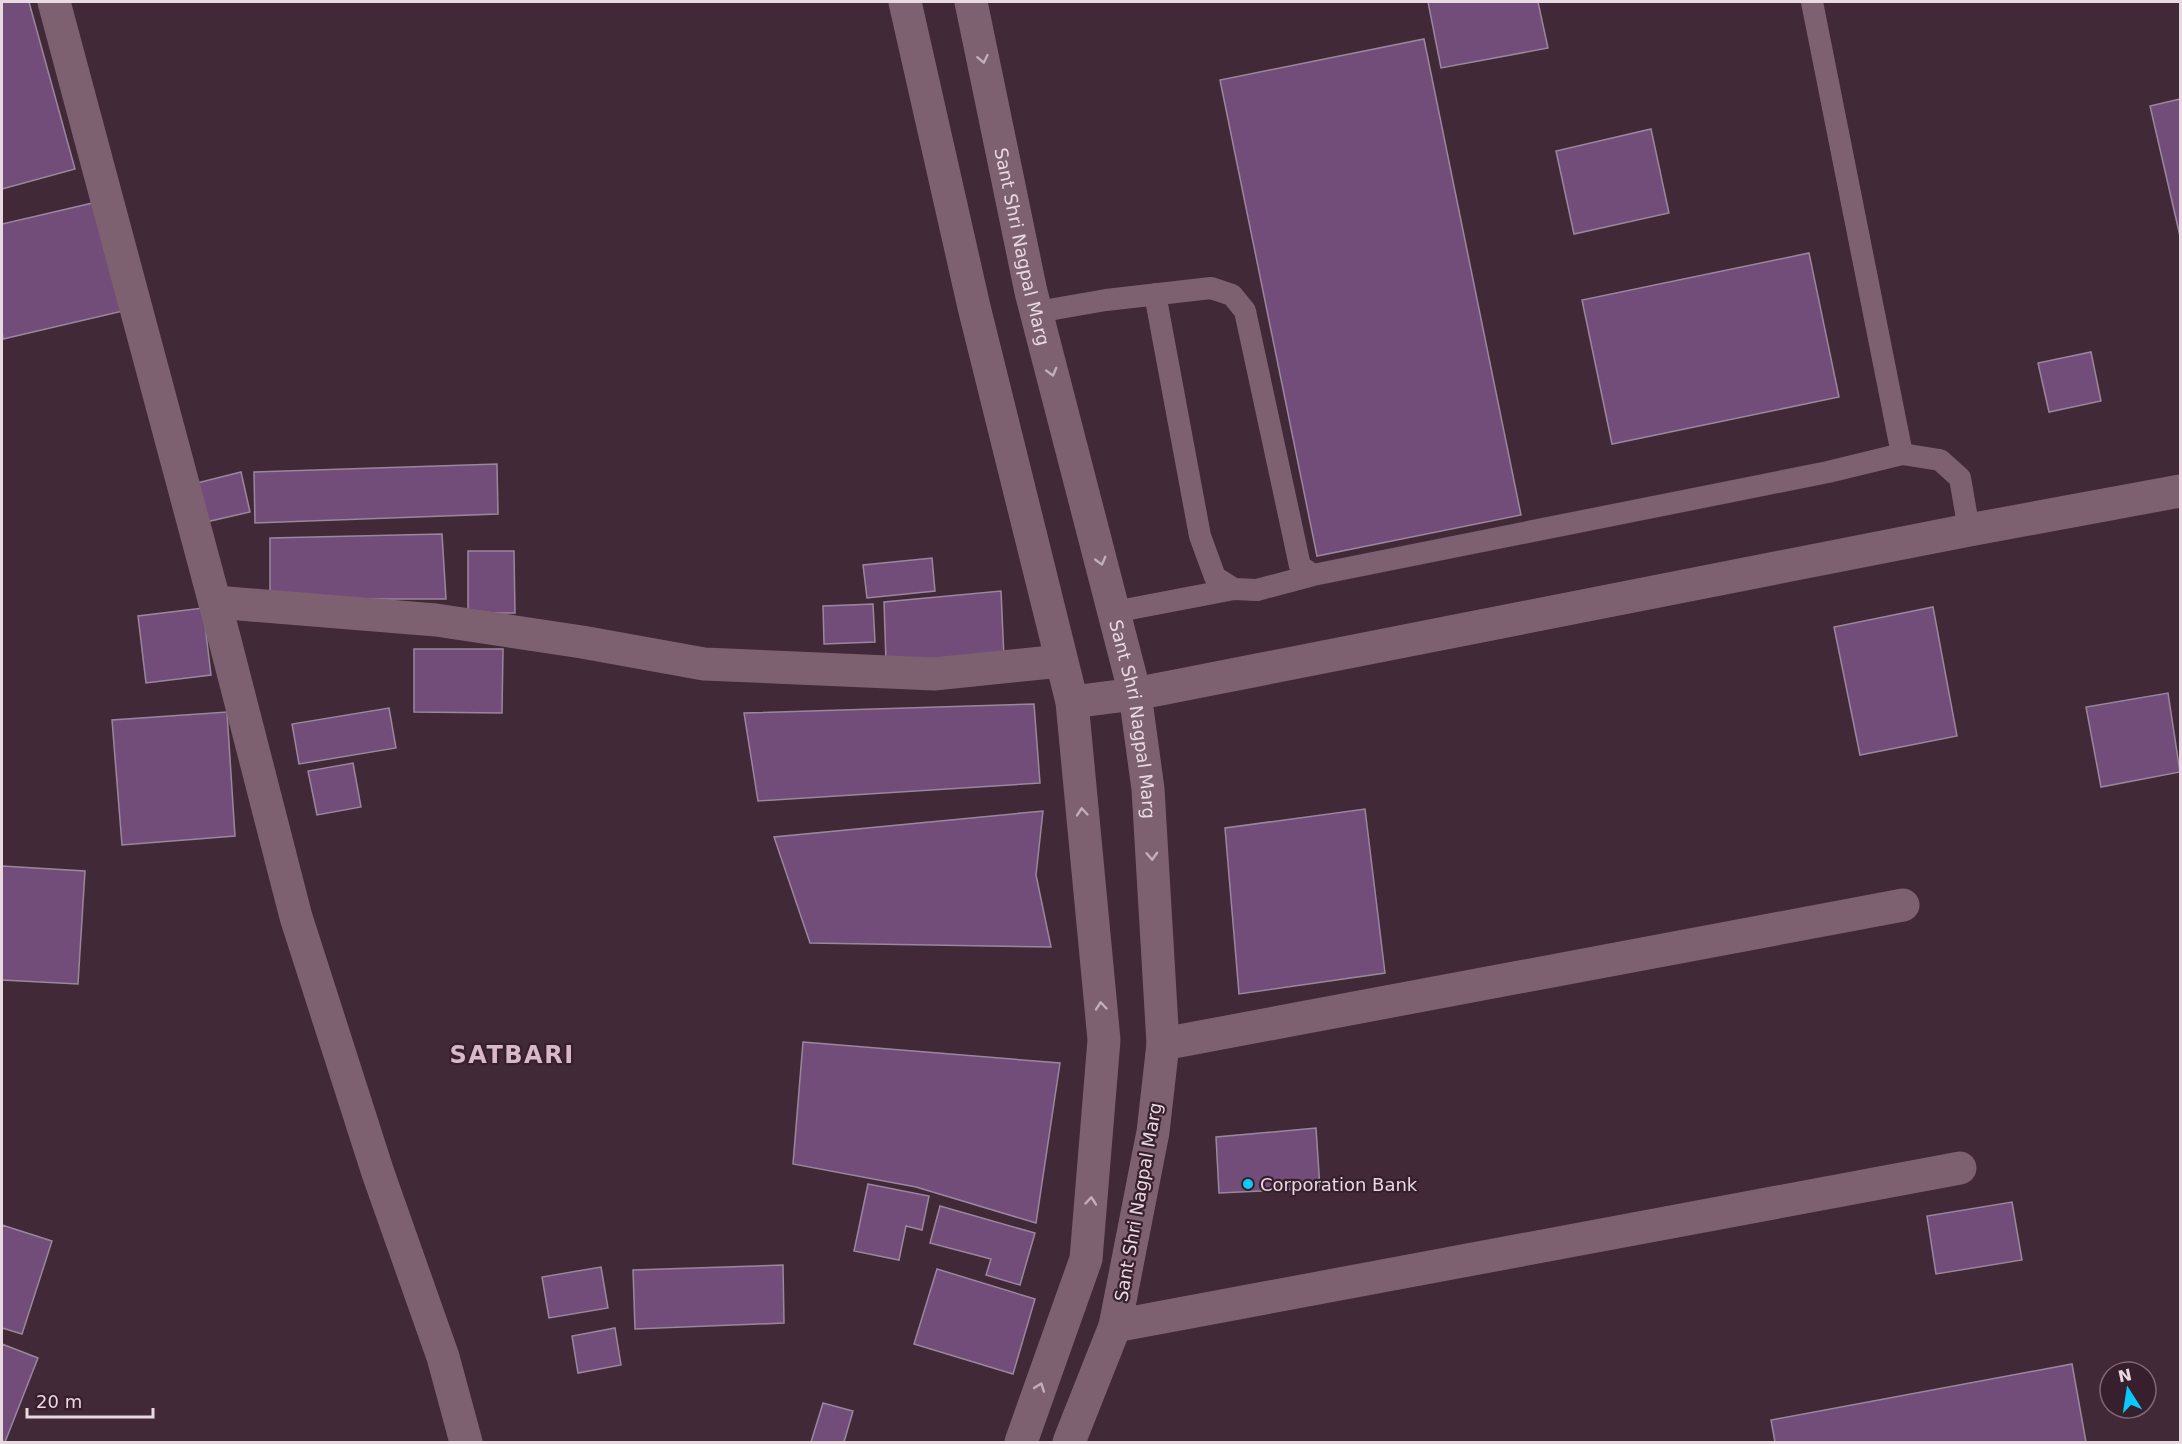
<svg xmlns="http://www.w3.org/2000/svg" width="2182" height="1444" font-family="'DejaVu Sans',sans-serif">
	<rect width="100%" height="100%" fill="#412937"/>
	<!-- building -->
	<path fill="#724d7a" stroke="#9a879e" stroke-width="1.5" d="M2,2h27l46,167 -73,20z
		M1428,2h110l10,46 -107,20z
		M1424,39l97,476 -204,41 -97,-476z
		M2180,99v137l-30,-130z
		M1651,129l18,84 -95,21 -18,-83z
		M97,202l26,109 -120,28 -1,-8v-107z
		M1809,253l30,144 -227,47 -30,-144z
		M2091,352l10,49 -52,11 -11,-49z
		M497,464l1,50 -243,9 -1,-51z
		M241,472l9,40 -44,10 -9,-39z
		M442,534l4,65h-176v-61z
		M468,551h46l1,62h-47z
		M932,558l3,33 -68,7 -4,-33z
		M1001,591l3,67 -118,4 -2,-60z
		M873,604l2,38 -51,2 -1,-38z
		M1933,607l24,129 -97,19 -26,-128z
		M203,608l8,67 -65,8 -8,-67z
		M414,649h89l-1,64 -88,-1z
		M2168,693l12,79 -79,15 -15,-80z
		M1034,704l6,79 -282,18 -14,-88z
		M389,708l7,40 -97,16 -7,-40z
		M227,712l8,124 -113,9 -10,-125z
		M353,763l8,44 -44,8 -9,-44z
		M1365,809l20,164 -146,21 -14,-166z
		M1043,811l-7,64 15,72 -241,-4 -36,-106z
		M2,866l83,5 -7,113 -76,-4z
		M803,1042l257,21 -24,160 -120,-36 -123,-23z
		M1316,1128l4,60 -101,5 -3,-56z
		M868,1184l61,12 -7,34 -16,-4 -7,34 -45,-9z
		M2012,1202l10,58 -86,14 -9,-58z
		M940,1206l95,27 -15,52 -34,-10 5,-16 -61,-16z
		M2,1225l50,16 -30,93 -20,-6z
		M783,1265l1,58 -149,6 -2,-59z
		M601,1267l7,41 -59,10 -7,-41z
		M937,1269l98,30 -22,75 -99,-30z
		M615,1328l6,37 -43,8 -6,-37z
		M2,1344l36,14 -33,84 -3,-1z
		M2072,1364l14,78h-311l-4,-22z
		M823,1403l30,8 -9,31h-33z"/>
	<g fill="none" stroke-linecap="round" stroke-linejoin="round">
		<!-- lane -->
		<path stroke="#7d6170" stroke-width="22" d="M1812,2l90,452
			M1155,294l45,242 15,41 19,12 23,1 56,-15
			M1037,312l69,-12 105,-12 21,7 13,16 55,255 13,9 515,-103 74,-18 38,6 20,18 9,52
			M1114,612l120,-23"/>
		<!-- street -->
		<path stroke="#7d6170" stroke-width="33" d="M54,2l170,635 72,280 82,256 65,184 23,85
			M215,602l221,18 146,22 122,22 230,10 127,-13
			M1072,702l63,-8 834,-164 211,-39
			M1163,1044l740,-139
			M1115,1326l845,-158"/>
		<!-- secondary -->
		<g stroke="#7d6170" stroke-width="33">
			<path d="M905,2l69,305 98,395 32,338 -18,219 -65,183"/>
			<path id="s1" d="M971,2l60,290 104,402 13,95 15,255 -10,88 -38,194 -46,116"/>
		</g>
	</g>
	<!-- one-way arrows -->
	<defs><path id="oneway-chevron" d="M-2-3.5L2.5 0L-2 3.5" fill="none" stroke-width="1.6" stroke-linecap="round" stroke-linejoin="round" transform="scale(1.5)"/></defs>
	<g stroke="#c3afb9">
		<use href="#oneway-chevron" transform="translate(983 59) rotate(78)"/>
		<use href="#oneway-chevron" transform="translate(1052 372) rotate(75)"/>
		<use href="#oneway-chevron" transform="translate(1101 561) rotate(75)"/>
		<use href="#oneway-chevron" transform="translate(1082 812) rotate(-95)"/>
		<use href="#oneway-chevron" transform="translate(1152 856) rotate(87)"/>
		<use href="#oneway-chevron" transform="translate(1101 1006) rotate(-95)"/>
		<use href="#oneway-chevron" transform="translate(1091 1201) rotate(-85)"/>
		<use href="#oneway-chevron" transform="translate(1040 1387) rotate(-70)"/>
	</g>
	<!-- markers -->
	<circle fill="#09cafa" stroke="#371f2d" stroke-width="2" cx="1248" cy="1184" r="6"/>
	<g text-anchor="middle" dominant-baseline="central" stroke-width="4.5" stroke-linejoin="round" paint-order="stroke">
		<!-- street labels -->
		<g font-size="18" fill="#e9d9e1" stroke="#371f2d">
			<text stroke="none"><textPath href="#s1" startOffset="250">Sant Shri Nagpal Marg</textPath></text>
			<text stroke="none"><textPath href="#s1" startOffset="736">Sant Shri Nagpal Marg</textPath></text>
			<text transform="translate(1138 1202) rotate(-80)">Sant Shri Nagpal Marg</text>
		</g>
		<!-- poi labels -->
		<g font-size="18" fill="#e9d9e1" stroke="#371f2d" text-anchor="start">
			<text x="1260" y="1184">Corporation Bank</text>
		</g>
		<!-- district labels -->
		<g font-size="24" font-weight="bold" letter-spacing="1.5" fill="#d8b9c9" stroke="#371f2d">
			<text x="512" y="1055">SATBARI</text>
		</g>
	</g>
	<!-- border -->
	<rect width="2182" height="1444" fill="none" stroke="#e9d9e1" stroke-width="6"/>
	<!-- north arrow -->
	<g transform="translate(2128 1390) rotate(348)"><circle r="28" fill="#371f2d" stroke="#7e6975" stroke-width="1.5"/>
	<path d="M0-4.5L10 22L0 15L-10 22Z" fill="#09cafa"/>
	<text y="-9" font-size="16" font-weight="bold" text-anchor="middle" fill="#e9d9e1">N</text>
	</g>
	<!-- scale -->
	<path d="M27 1408v9h126v-9" fill="none" stroke="#e9d9e1" stroke-width="3"/>
	<text x="36" y="1408" font-size="18" fill="#e9d9e1" stroke="#371f2d" stroke-width="4.5" paint-order="stroke">20 m</text>
</svg>
